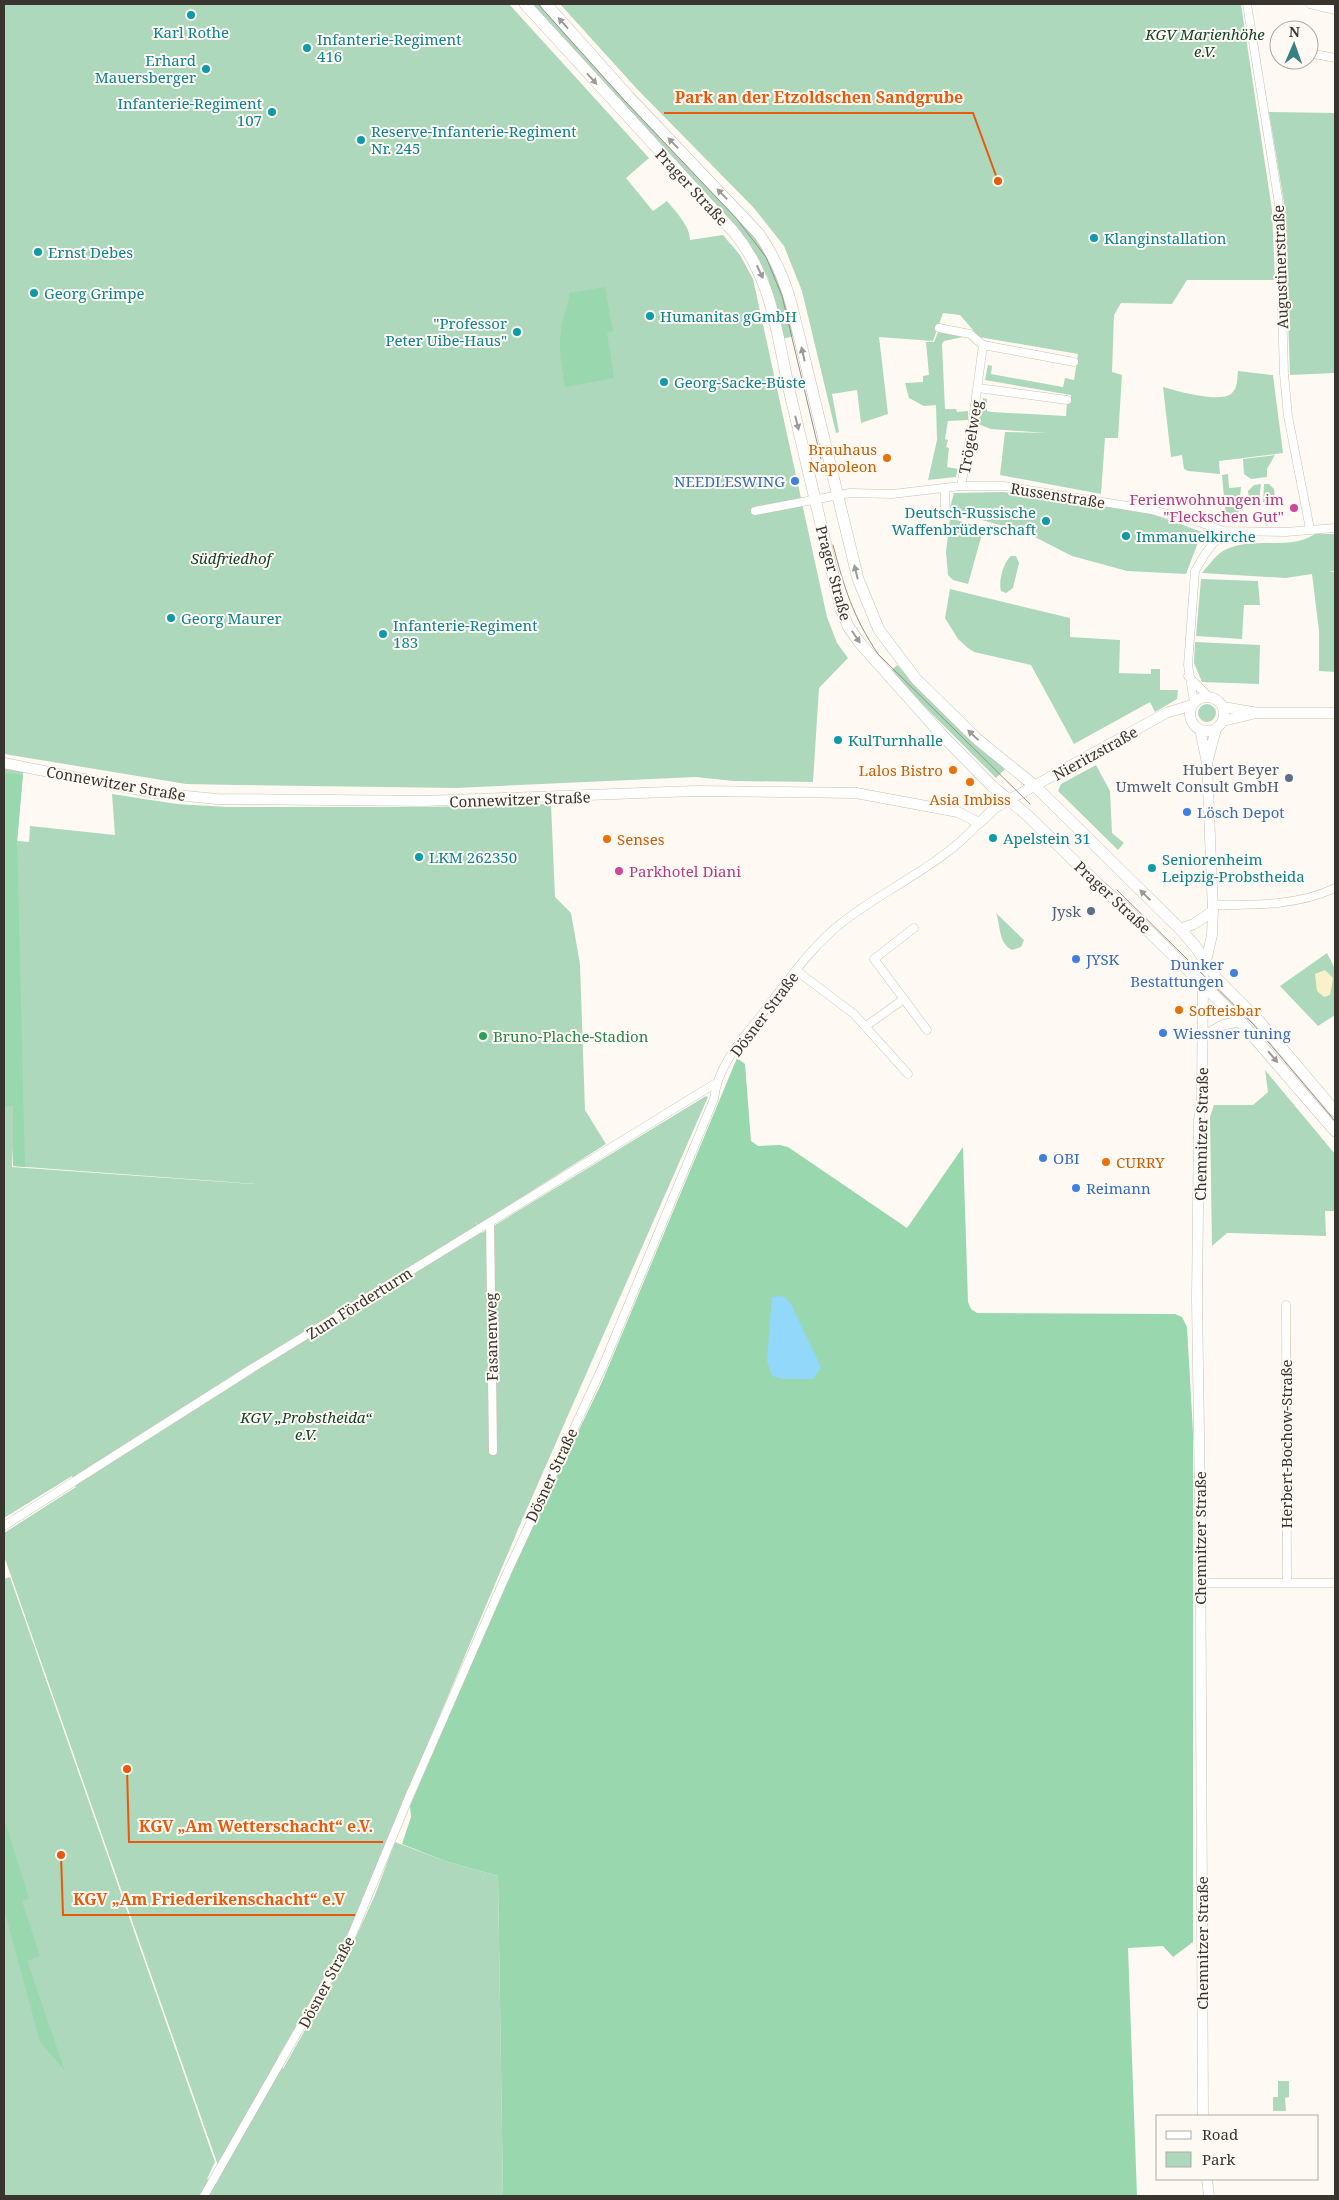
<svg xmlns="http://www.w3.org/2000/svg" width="1339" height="2200" font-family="'Noto Serif',serif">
	<rect width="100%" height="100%" fill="#fefaf3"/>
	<!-- green -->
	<path fill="#aed8bc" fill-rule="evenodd" d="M4,4h505l140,154 -23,20 27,33 14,-10c9,11 23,25 23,39l33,-5 17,20 13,24 74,338 10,26 11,15 -29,30 -6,94 -80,-1 -37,-4 -241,11 -218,-3 -51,-1 -182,-30z
		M530,4h11l215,233 22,37 16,62 -12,3 -14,-61 -20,-35z
		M560,4h681l31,206 3,70h-88l-15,24 -51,-1 -7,12 -2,57 10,3 -4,63h-13l-4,56 -101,-19 5,-43 42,1 -56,-4 -13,-5 5,-26 4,1v12l5,1 74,4 1,-13h4v-8l-86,-15 3,-15 4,1 -1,8 72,13 2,-9 9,2 4,-26 -99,-17 -19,-22 -17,-2 -10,28 -54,-4 9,77 -27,9 -4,-33 -25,4 7,38 -3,1 -34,-142 -18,-45 -30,-38 -117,-119z
		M1269,112l66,1v260l-45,2 -6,-172z
		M938,332l25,5 -19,4 -2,3 3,65h11l1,3 11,-1v9l-20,1 -3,18 3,1 -2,7 3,1 -2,19 11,2 -2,8 -28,3 9,-40 -1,-35 -12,1 -15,-8 -4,-15 18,-1v-6l6,-1 -3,-33h8z
		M1238,371l35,4 10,78 -64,8 1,13 -32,-3 -4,-2 -2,-14 -11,2 -8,-70c14,4 55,16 68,7 7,-6 6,-15 7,-23z
		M1275,455l-8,14v8l-16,2 -7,-5 -1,-15z
		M1228,474l1,14 12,-1 -3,34 -12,-1 -4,-45z
		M1261,484l-2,18 -10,-3 -1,-8 6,-6z
		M1264,484h5l5,5 1,8 -4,5h-8z
		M1003,492l144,20 55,20 -16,42 -59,-3 -55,-15 -47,-24 -76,-21 5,-18z
		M950,518l40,12 -2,5 -6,-1 -14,50 -15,-4 -5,-5 -2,-23z
		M1315,534h20v37l-6,1h6v100l-16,-1v-40l-7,-57 -26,4 -84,-5c7,-8 15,-20 25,-24 27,-13 63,2 88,-15z
		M1011,556h5l3,7 -6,25 -7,5 -5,-2c-3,-10 3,-30 10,-35z
		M1201,579l57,2 2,24h-16l-2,34 -46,-3z
		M950,589l120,29v19l50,3 -1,33 32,1v-5h9v21h18l-1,9 -22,13 -5,-10 -76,42 -43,-79 -57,-13 -6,-4 -10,-9 -13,-21z
		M1195,642l65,3 -1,39 -57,-2 -8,-19z
		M897,665l109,103 -10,10 -106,-106z
		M1198 713a9 9 0 1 1 18 0a9 9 0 1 1-18 0Z
		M4,764l19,7 -6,70 12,1 1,-16 85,9 -3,-41 65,10 50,3h200l124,-3 4,93 16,16 9,51 5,146 21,34 -128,81 -3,-3 7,11 224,-137 2,1 -186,423 -172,409 -20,39 -52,89 5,12 67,-119 25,-55 20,-53 50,19 53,15 5,320h-499v-617l6,-2 205,585 -8,17 10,4 4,-9 -217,-618v-23l72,-46 -4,-11 -68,42zM13,1147v19l282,21 -283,-20z
		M1096,765l14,26 2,42 12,10 -6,7 -60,-59 3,-7z
		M996,913l28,27 -3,7 -9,3c-14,-7 -11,-24 -16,-37z
		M1327,953l8,16v46l-17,11 -38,-40z
		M1265,1070l70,84v57h-10l1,25 -99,-3 -15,13 -2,-129 4,-12h39l15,-13z
		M1278,2081h11v16l-4,1 1,13h-13v-14h5z"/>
	<!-- forest -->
	<path fill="#99d7ae" d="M605,287l8,44 -6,1 7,46 -49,9c-3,-19 -7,-38 -4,-56 1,-14 8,-24 8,-38z
		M4,773l19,2 -6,67 8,325 -12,-1v-60h-9z
		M737,1058l8,6 6,77 7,5 22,-1 8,2 119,81 56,-81 5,155 3,7 6,4 198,1 7,3 5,10 6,105v510l-20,15 -10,-11 -35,2 9,248h-634l-5,-320 -53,-15 -43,-17 9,-27 -1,-11 90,-211 102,-213z
		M4,1818l25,80 -7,3 18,55 -13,5 38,110 -25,-29 -36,-133z"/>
	<!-- sand -->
	<path fill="#faf1cb" d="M1325,970l8,8 -3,17 -6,2 -7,-6 -2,-17z"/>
	<!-- water -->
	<path fill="#92d8fa" d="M784,1296l7,8 30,63 -8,12h-30l-11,-3 -5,-15 5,-64z"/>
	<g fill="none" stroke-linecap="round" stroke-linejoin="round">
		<!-- street casing -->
		<g stroke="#cac0b0" stroke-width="9">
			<path id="street" d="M1247,4l32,200 5,170 4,42 22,113
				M1310,4l25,6
				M1277,50h2
				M1309,53l26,5
				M939,328l31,6 13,11 -12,89 -10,52
				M983,345l91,17
				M978,388l89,12
				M945,488v18
				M755,511l95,-18 42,1 69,-8h43l148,24 47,12 24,9 63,1 49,-4
				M1188,676l20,20
				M1194,702l-6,-37 7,-94 10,-17 18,-23
				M1212,905c42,0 85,1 123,-17
				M914,928l-40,31 53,71
				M797,971l57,43 54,60
				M866,1026l38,-27
				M490,1222l3,229
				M1286,1305l1,278
				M4,1526l247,-157 465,-286
				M1200,1583h135
				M204,2196l145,-254 60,-145 98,-224 95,-205 112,-269c3,-31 26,-58 45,-81 27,-34 51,-71 85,-97 44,-34 98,-56 135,-98"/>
		</g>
		<!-- secondary casing -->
		<g stroke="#cac0b0" stroke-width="11">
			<path id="secondary" d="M1190 714a17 17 0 1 1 34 0a17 17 0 1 1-34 0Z
				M1223,707l35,6h77
				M1223,721l29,-7
				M1200,729l7,34 6,148 -1,24 -9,39 -1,128 -3,18 -2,179 3,201 3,616
				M4,763l151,30 62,6 208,2 270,-10 161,2 102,19 21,11 17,-16 170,-94 26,-8
				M1207,763l9,-34
				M1180,929l14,-5 19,-13
				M1202,1037l21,-12 17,-4
				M1207,2179l2,17"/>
		</g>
		<!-- primary casing -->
		<g stroke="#cac0b0" stroke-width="12">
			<path id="primary" d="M525,4l208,227c42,50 44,110 59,171 16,69 32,138 49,207l7,17 11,16 82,92 51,52 35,29 72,70 29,26 112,110 95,110
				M546,4l83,93 130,137c15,22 25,44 32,69l67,276 21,51 37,49 61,60 59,48 144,142 15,17 23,34 40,40 77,91"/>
		</g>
		<!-- street -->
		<use href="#street" stroke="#fff" stroke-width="8"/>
		<!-- secondary -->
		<use href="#secondary" stroke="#fff" stroke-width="10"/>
		<!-- primary -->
		<use href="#primary" stroke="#fff" stroke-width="11"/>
		<!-- tram -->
		<path stroke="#96928b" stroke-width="1" d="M538,4l87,97 111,117 30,39 16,39 39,163
			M833,545c11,42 20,72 45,109l152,150
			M1117,890l136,134 82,97"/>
	</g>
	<!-- one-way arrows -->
	<defs><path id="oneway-solid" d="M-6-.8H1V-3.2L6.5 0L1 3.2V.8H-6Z" transform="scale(1.25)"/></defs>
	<g fill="#9c9a96">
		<use href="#oneway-solid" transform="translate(563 23) rotate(-132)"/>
		<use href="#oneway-solid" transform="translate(592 79) rotate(48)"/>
		<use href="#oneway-solid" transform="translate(673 143) rotate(-134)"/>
		<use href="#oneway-solid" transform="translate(722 194) rotate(-134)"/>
		<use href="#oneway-solid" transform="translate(760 272) rotate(65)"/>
		<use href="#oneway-solid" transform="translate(803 354) rotate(-103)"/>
		<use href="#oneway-solid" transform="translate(797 423) rotate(76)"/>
		<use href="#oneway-solid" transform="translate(856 572) rotate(-104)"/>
		<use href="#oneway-solid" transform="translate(856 637) rotate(56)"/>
		<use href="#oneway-solid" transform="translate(973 735) rotate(-137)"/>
		<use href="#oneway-solid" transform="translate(1145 895) rotate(-136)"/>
		<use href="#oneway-solid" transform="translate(1273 1057) rotate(50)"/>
	</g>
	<!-- markers -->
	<g fill="#0f9aa8" stroke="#fefaf3" stroke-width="2">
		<circle cx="191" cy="15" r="5"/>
		<circle cx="307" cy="48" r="5"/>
		<circle cx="206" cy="69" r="5"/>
		<circle cx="272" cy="112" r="5"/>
		<circle cx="361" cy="140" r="5"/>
		<circle cx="1094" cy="238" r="5"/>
		<circle cx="38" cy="252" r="5"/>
		<circle cx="34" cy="293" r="5"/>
		<circle cx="650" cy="316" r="5"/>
		<circle cx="517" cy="332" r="5"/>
		<circle cx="664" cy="382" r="5"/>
		<circle cx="1046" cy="521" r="5"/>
		<circle cx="1126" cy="536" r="5"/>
		<circle cx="171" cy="618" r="5"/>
		<circle cx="383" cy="634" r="5"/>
		<circle cx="838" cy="740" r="5"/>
		<circle cx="993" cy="838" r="5"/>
		<circle cx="419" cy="857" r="5"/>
		<circle cx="1152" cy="868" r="5"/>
	</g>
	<g fill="#e8710a" stroke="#fefaf3" stroke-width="2">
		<circle cx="887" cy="458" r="5"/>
		<circle cx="953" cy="770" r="5"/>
		<circle cx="970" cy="782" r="5"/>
		<circle cx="607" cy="839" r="5"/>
		<circle cx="1179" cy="1010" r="5"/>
		<circle cx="1106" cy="1162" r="5"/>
	</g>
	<g fill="#3f7fe0" stroke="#fefaf3" stroke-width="2">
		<circle cx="795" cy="481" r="5"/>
		<circle cx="1187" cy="812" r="5"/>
		<circle cx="1076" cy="959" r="5"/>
		<circle cx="1234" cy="973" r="5"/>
		<circle cx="1163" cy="1033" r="5"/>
		<circle cx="1043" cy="1158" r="5"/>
		<circle cx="1076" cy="1188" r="5"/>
	</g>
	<g fill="#d1479c" stroke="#fefaf3" stroke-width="2">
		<circle cx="1294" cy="508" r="5"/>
		<circle cx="619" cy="871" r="5"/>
	</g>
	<g fill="#5c6f8a" stroke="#fefaf3" stroke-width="2">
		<circle cx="1289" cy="778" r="5"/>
		<circle cx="1091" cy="911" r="5"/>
	</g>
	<circle fill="#2e9e5b" stroke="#fefaf3" stroke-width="2" cx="483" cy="1036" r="5"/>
	<g text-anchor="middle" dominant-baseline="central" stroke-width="4" stroke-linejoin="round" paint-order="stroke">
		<!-- culture labels -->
		<g font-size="15" fill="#0d838f" stroke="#fefaf3" text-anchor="start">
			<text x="191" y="32" text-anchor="middle">Karl Rothe</text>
			<text x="317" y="39">Infanterie-Regiment<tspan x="317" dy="17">416</tspan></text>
			<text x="196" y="60" text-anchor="end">Erhard<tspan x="196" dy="17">Mauersberger</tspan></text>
			<text x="262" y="103" text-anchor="end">Infanterie-Regiment<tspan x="262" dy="17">107</tspan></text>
			<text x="371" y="131">Reserve-Infanterie-Regiment<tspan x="371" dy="17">Nr. 245</tspan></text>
			<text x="1104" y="238">Klanginstallation</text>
			<text x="48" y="252">Ernst Debes</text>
			<text x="44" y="293">Georg Grimpe</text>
			<text x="660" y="316">Humanitas gGmbH</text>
			<text x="507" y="323" text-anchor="end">"Professor<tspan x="507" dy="17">Peter Uibe-Haus"</tspan></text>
			<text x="674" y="382">Georg-Sacke-Büste</text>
			<text x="1036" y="512" text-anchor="end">Deutsch-Russische<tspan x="1036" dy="17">Waffenbrüderschaft</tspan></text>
			<text x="1136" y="536">Immanuelkirche</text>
			<text x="181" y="618">Georg Maurer</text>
			<text x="393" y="625">Infanterie-Regiment<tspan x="393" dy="17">183</tspan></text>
			<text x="848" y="740">KulTurnhalle</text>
			<text x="1003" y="838">Apelstein 31</text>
			<text x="429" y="857">LKM 262350</text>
			<text x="1162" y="859">Seniorenheim<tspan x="1162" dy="17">Leipzig-Probstheida</tspan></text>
		</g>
		<!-- park labels -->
		<g font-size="15" font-style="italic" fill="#144329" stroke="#fefaf3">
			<text x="1205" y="34">KGV Marienhöhe<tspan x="1205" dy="17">e.V.</tspan></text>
			<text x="231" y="558">Südfriedhof</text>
			<text x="306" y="1417">KGV „Probstheida“<tspan x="306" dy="17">e.V.</tspan></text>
		</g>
		<!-- street labels -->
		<g font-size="15" fill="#38342e" stroke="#fefaf3">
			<text transform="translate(692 187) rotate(47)">Prager Straße</text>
			<text transform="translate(1280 267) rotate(-92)">Augustinerstraße</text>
			<text transform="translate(970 437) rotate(-80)">Trögelweg</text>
			<text transform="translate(1058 495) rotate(9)">Russenstraße</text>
			<text transform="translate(834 573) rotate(75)">Prager Straße</text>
			<text transform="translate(1095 753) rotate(-29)">Nieritzstraße</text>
			<text transform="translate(116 783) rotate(10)">Connewitzer Straße</text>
			<text transform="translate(520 799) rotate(-2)">Connewitzer Straße</text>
			<text transform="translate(1113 897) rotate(43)">Prager Straße</text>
			<text transform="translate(764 1014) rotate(-53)">Dösner Straße</text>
			<text transform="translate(1201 1134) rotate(-89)">Chemnitzer Straße</text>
			<text transform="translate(359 1303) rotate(-32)">Zum Förderturm</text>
			<text transform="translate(491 1337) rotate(-91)">Fasanenweg</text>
			<text transform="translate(1286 1444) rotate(-90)">Herbert-Bochow-Straße</text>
			<text transform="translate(551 1475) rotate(-65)">Dösner Straße</text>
			<text transform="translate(1200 1538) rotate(-90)">Chemnitzer Straße</text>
			<text transform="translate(1202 1943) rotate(-90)">Chemnitzer Straße</text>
			<text transform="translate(326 1982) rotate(-62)">Dösner Straße</text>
		</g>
		<!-- food labels -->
		<g font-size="15" fill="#c56008" stroke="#fefaf3" text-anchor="start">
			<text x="877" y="449" text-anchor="end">Brauhaus<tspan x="877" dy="17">Napoleon</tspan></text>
			<text x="943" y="770" text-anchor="end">Lalos Bistro</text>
			<text x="970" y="799" text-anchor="middle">Asia Imbiss</text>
			<text x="617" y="839">Senses</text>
			<text x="1189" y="1010">Softeisbar</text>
			<text x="1116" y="1162">CURRY</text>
		</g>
		<!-- shop labels -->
		<g font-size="15" fill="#366cbe" stroke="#fefaf3" text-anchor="start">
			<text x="785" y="481" text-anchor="end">NEEDLESWING</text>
			<text x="1197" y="812">Lösch Depot</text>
			<text x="1086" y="959">JYSK</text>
			<text x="1224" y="964" text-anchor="end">Dunker<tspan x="1224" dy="17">Bestattungen</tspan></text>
			<text x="1173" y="1033">Wiessner tuning</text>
			<text x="1053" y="1158">OBI</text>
			<text x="1086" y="1188">Reimann</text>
		</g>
		<!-- hotel labels -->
		<g font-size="15" fill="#b23c85" stroke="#fefaf3" text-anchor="end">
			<text x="1284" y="499">Ferienwohnungen im<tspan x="1284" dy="17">"Fleckschen Gut"</tspan></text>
			<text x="629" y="871" text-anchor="start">Parkhotel Diani</text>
		</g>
		<!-- service labels -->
		<g font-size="15" fill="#4e5e75" stroke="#fefaf3" text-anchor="end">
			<text x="1279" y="769">Hubert Beyer<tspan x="1279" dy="17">Umwelt Consult GmbH</tspan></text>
			<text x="1081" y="911">Jysk</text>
		</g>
		<!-- leisure labels -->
		<g font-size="15" fill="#27864d" stroke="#fefaf3" text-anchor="start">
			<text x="493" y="1036">Bruno-Plache-Stadion</text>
		</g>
	</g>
	<!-- callouts -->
	<path fill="none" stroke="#e8590c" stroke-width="2" d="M998 181L973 113H664M127 1769L129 1842H383M61 1855L63 1915H355"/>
	<g fill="#e8590c" stroke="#fefaf3" stroke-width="2">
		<circle cx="998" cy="181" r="5"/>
		<circle cx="127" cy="1769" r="5"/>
		<circle cx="61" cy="1855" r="5"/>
	</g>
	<g font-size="16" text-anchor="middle" font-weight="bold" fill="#e8590c" stroke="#fefaf3" stroke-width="4" stroke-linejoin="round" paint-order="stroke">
		<text x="819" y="103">Park an der Etzoldschen Sandgrube</text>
		<text x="256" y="1832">KGV „Am Wetterschacht“ e.V.</text>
		<text x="209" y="1905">KGV „Am Friederikenschacht“ e.V</text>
	</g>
	<!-- border -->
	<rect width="1339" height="2200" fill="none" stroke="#38342e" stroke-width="10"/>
	<!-- legend -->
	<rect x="1156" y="2115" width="162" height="65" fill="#fefaf3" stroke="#afaba4"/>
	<rect x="1166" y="2131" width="25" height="8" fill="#ffffff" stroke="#afaba4"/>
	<text x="1202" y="2140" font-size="15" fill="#38342e">Road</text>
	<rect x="1166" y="2152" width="25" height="15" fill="#aed8bc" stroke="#afaba4"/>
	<text x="1202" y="2165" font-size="15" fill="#38342e">Park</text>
	<!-- north arrow -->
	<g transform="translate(1294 45) rotate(2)"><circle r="24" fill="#fefaf3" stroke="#afaba4"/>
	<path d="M0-4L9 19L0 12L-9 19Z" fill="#388082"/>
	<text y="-8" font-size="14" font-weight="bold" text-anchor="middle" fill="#38342e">N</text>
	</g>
</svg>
